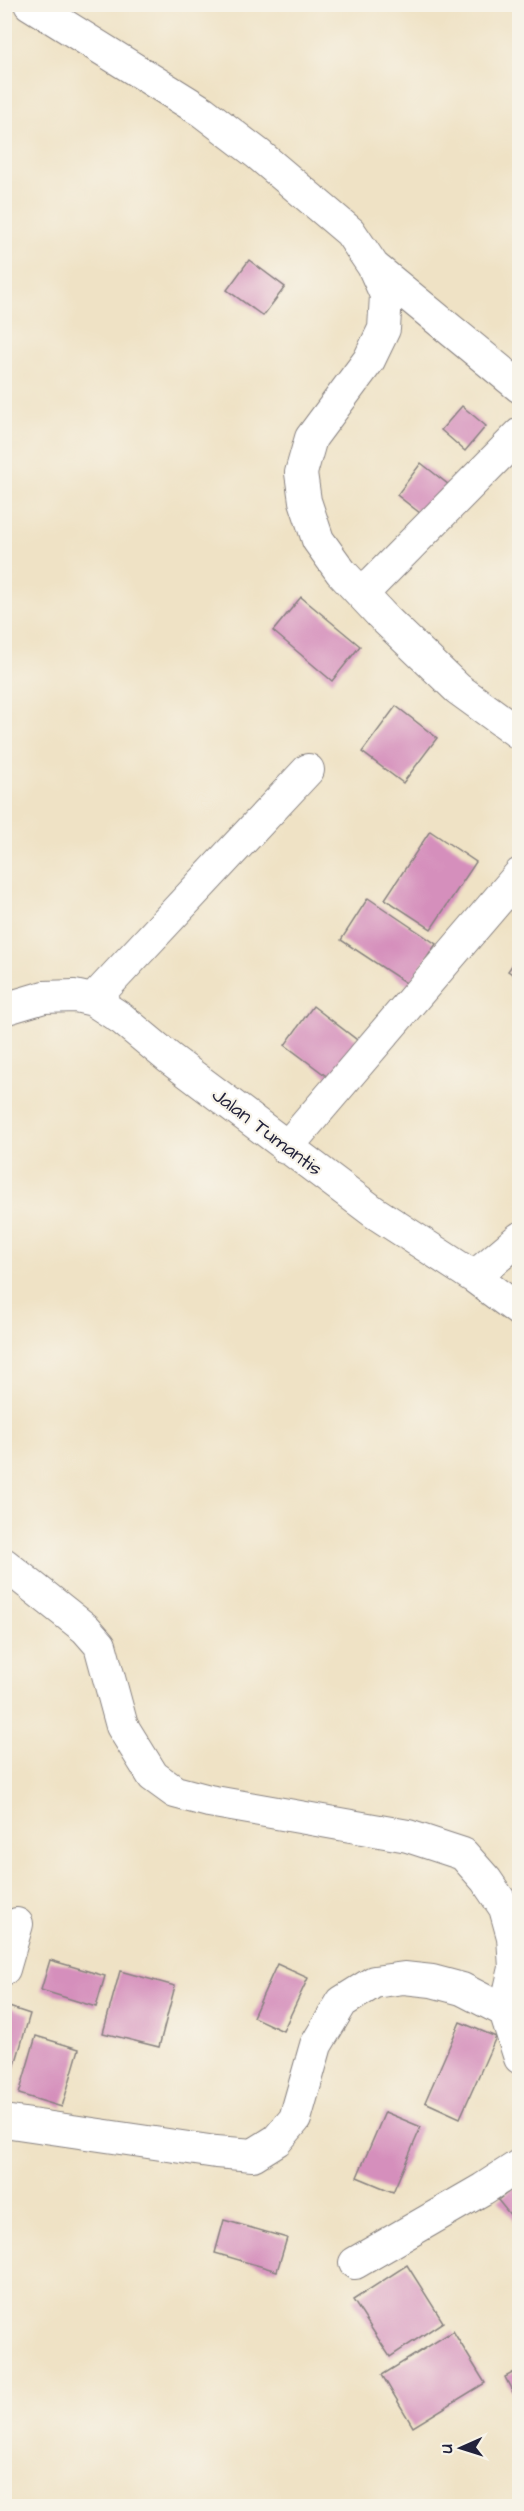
<svg xmlns="http://www.w3.org/2000/svg" width="524" height="2511" font-family="'Architects Daughter',sans-serif">
	<rect width="100%" height="100%" fill="#f7f3e8"/>
	<filter id="ink" filterUnits="userSpaceOnUse"><feTurbulence type="fractalNoise" baseFrequency=".0167" numOctaves="2"/><feDisplacementMap in="SourceGraphic" scale="12" xChannelSelector="R" yChannelSelector="G"/><feConvolveMatrix kernelMatrix="1 2 1 2 8 2 1 2 1" color-interpolation-filters="sRGB"/></filter>
	<filter id="wash" filterUnits="userSpaceOnUse"><feTurbulence type="fractalNoise" baseFrequency=".008" numOctaves="4" result="noise"/><feDisplacementMap in="SourceGraphic" scale="24" xChannelSelector="R" yChannelSelector="G"/><feGaussianBlur stdDeviation="1.35" result="paint"/><feColorMatrix in="noise" values="0 0 0 0 0 0 0 0 0 0 0 0 0 0 0 0 0 1.4 0 .05"/><feComposite in="paint" operator="in"/></filter>
	<g filter="url(#wash)">
		<rect width="100%" height="100%" fill="#efe2c5"/>
		<g id="blocks">
			<!-- building -->
			<path fill="#d58fbc" d="M249,260l36,27 -22,29 -36,-26z
				M462,406l24,20 -21,25 -24,-21z
				M421,463l28,22 -24,32 -28,-22z
				M301,597l59,49 -28,35 -59,-50z
				M396,706l41,32 -34,45 -41,-31z
				M430,831l46,31 -45,67 -46,-30z
				M368,898l68,46 -27,41 -68,-45z
				M520,954v25l-12,-8z
				M313,1006l48,37 -28,38 -48,-36z
				M50,1960l55,16 -9,31 -55,-17z
				M277,1964l31,14 -25,53 -30,-14z
				M120,1971l55,15 -16,61 -56,-14z
				M6,2006l24,8 -18,61 -8,-2z
				M460,2022l36,15 -36,81 -35,-16z
				M36,2036l43,13 -17,58 -43,-13z
				M385,2112l36,15 -28,65 -36,-15z
				M520,2183v44l-22,-27z
				M224,2220l63,18 -10,33 -62,-18z
				M407,2265l36,57 -53,35 -37,-57z
				M453,2331l32,52 -72,44 -31,-52z
				M520,2369v37l-15,-29z"/>
		</g>
	</g>
	<g filter="url(#ink)">
		<use href="#blocks" fill-opacity="0" stroke="#888280" stroke-width="1.5"/>
		<g fill="none" stroke-linecap="round" stroke-linejoin="round">
			<!-- minor casing -->
			<g stroke="#888280" stroke-width="34">
				<path id="minor" d="M30,4l173,108 55,42 92,78 23,34 13,29 -2,34 -15,31 -58,78 -10,35 4,28 13,39 23,32 44,47 73,70 62,45
					M374,267l146,120
					M362,594l158,-160
					M93,1000l215,-230
					M4,1009l40,-12 31,-1 18,4 29,19 47,39 205,154 100,65 46,34
					M286,1148l234,-274
					M474,1277l46,-39
					M4,1564l82,65 14,16 22,81 31,50 22,16 34,9 199,35 55,18 23,26 19,28 8,29 2,31 -10,43 15,47
					M4,1969l13,-45
					M4,2121l212,31 37,3 24,-15 18,-21 21,-74 26,-43 32,-20 30,-4 28,3 30,8 43,22
					M355,2263l128,-74 37,-24"/>
			</g>
			<!-- minor -->
			<use href="#minor" stroke="#fff" stroke-width="32"/>
		</g>
	</g>
	<g text-anchor="middle" dominant-baseline="central" stroke-width="4.5" stroke-linejoin="round" paint-order="stroke">
		<!-- street labels -->
		<g font-size="20" fill="#22223b" stroke="#f7f3e8">
			<text transform="translate(267 1132) rotate(37)">Jalan Tumantis</text>
		</g>
	</g>
	<!-- margin -->
	<rect width="524" height="2511" fill="none" stroke="#f7f3e8" stroke-width="24"/>
	<!-- north arrow -->
	<g transform="translate(461 2448) rotate(267)" stroke="#f7f3e8" stroke-width="4.5" paint-order="stroke">
	<path d="M0-4.5L10 22L0 15L-10 22Z" fill="#22223b"/>
	<text y="-9" font-size="16" font-weight="bold" text-anchor="middle" fill="#22223b">U</text>
	</g>
</svg>
